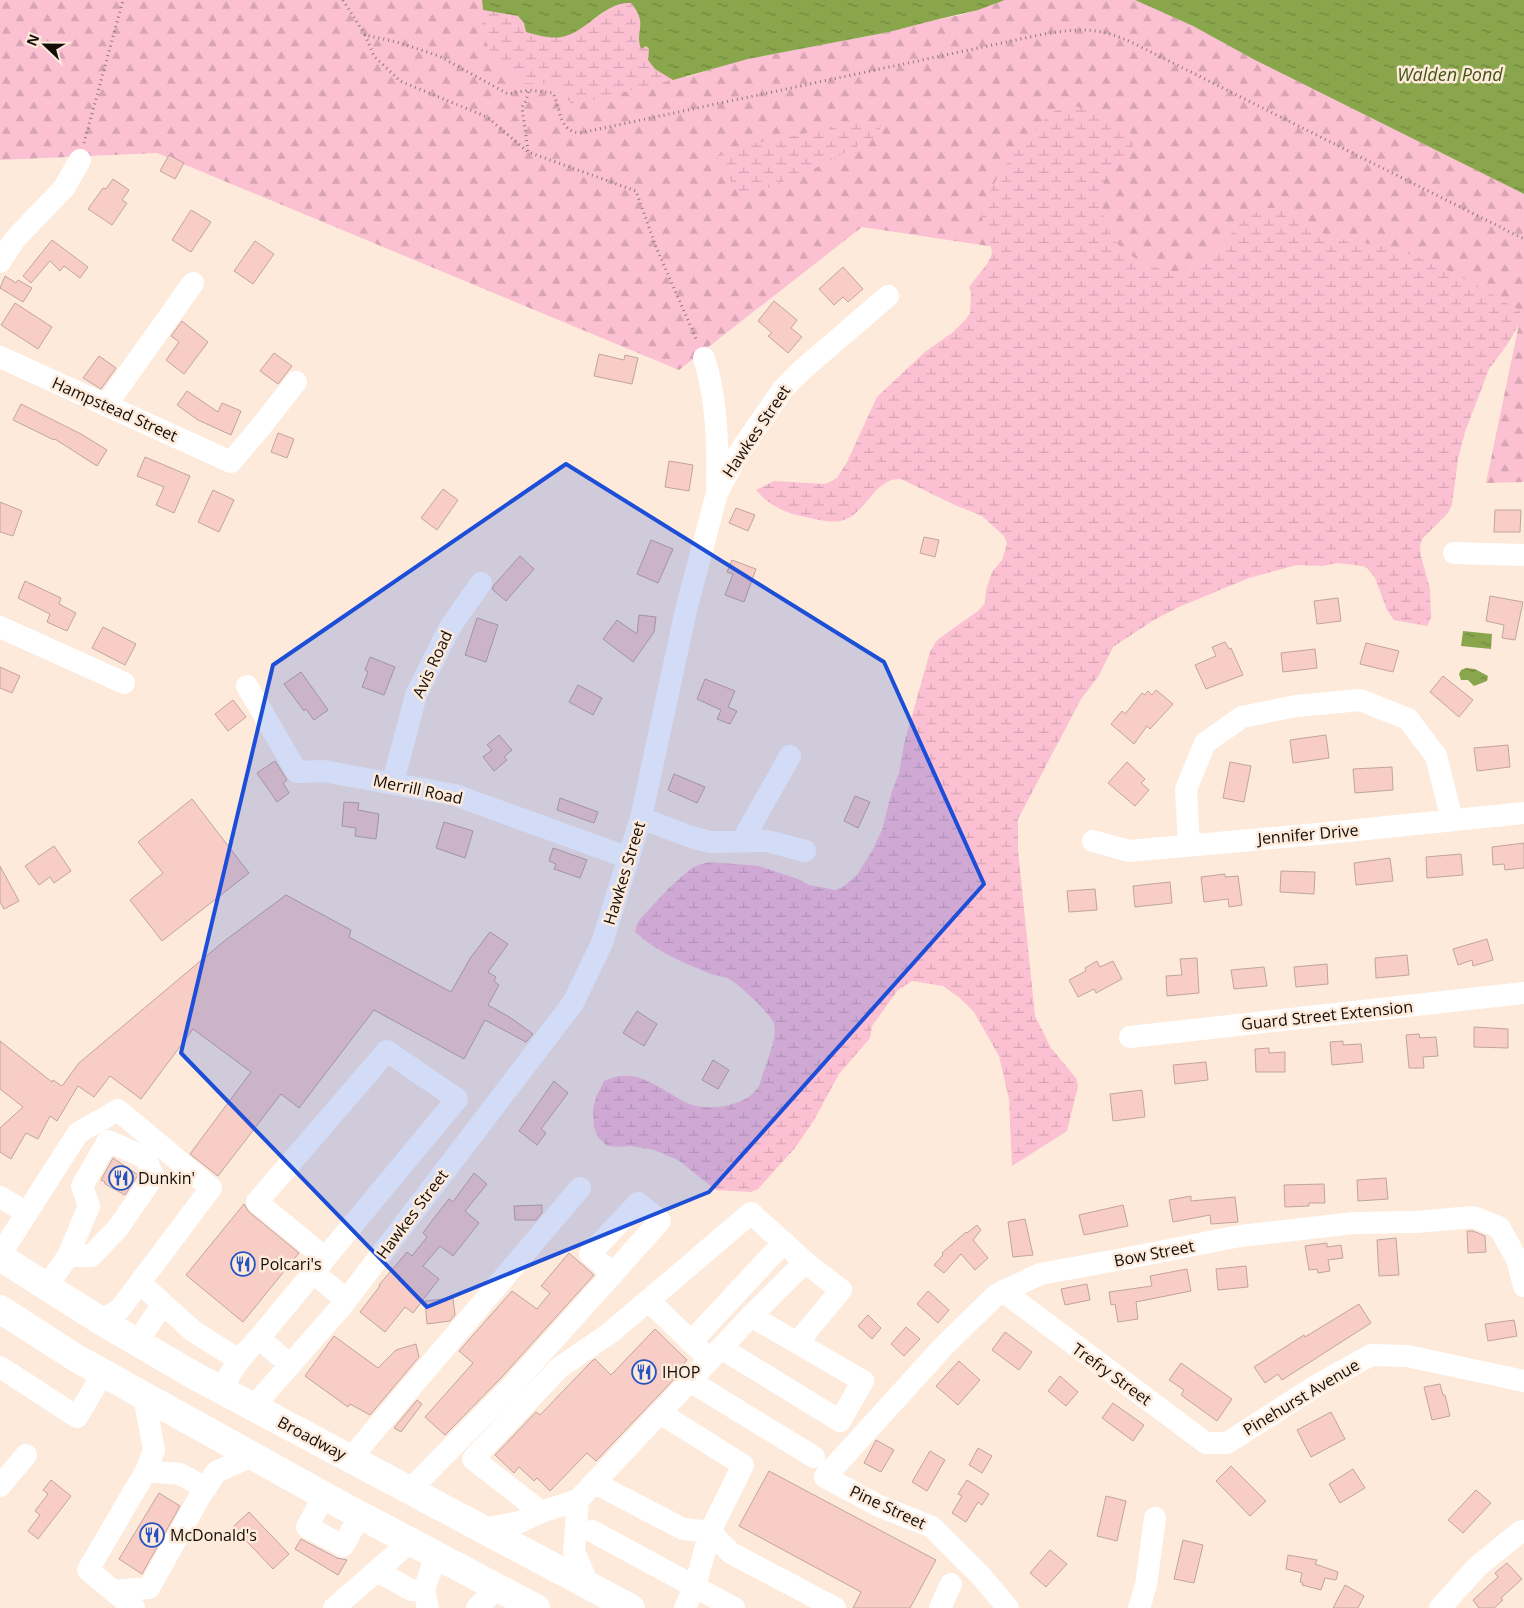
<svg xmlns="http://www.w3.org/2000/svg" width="1524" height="1608" font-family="'Open Sans',sans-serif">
	<defs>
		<pattern id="forest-firs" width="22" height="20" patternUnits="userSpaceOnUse" patternTransform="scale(1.25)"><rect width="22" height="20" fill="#fcc0d3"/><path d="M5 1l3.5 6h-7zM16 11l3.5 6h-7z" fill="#d7a4b4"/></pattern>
		<pattern id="wetland-marsh" width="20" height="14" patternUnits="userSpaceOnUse" patternTransform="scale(1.25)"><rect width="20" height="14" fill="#fcc0d3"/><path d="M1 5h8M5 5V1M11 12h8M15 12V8" fill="none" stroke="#d7a4b4"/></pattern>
		<pattern id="water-ripples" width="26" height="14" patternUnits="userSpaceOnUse" patternTransform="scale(1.25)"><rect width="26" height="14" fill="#89a64d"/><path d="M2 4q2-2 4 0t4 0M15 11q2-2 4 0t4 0" fill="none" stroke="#6f863e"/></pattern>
	</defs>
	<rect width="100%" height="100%" fill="#fdeadb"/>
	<!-- forest -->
	<path fill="url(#forest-firs)" d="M0,0h482l1,10 204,67 35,-11 26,-7 141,-27 50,-13 22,-4 44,-15h130l58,26 60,33 271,135v288l-38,1 33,-159 -144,-20 -513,-77 -183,143 -522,-217 -157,7z"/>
	<!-- wetland -->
	<path fill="url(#wetland-marsh)" d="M624,2l7,1c18,22 3,27 10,46l5,-3 3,3 -1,11 14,14 11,6 -101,25c-9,-12 -18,-22 -34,-22 -4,-1 -8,1 -12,0 -4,-1 -9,-5 -13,-8 -22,-16 -34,-38 -30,-65l35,6 22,20 21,1 24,-11 26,-19z
		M1074,106c15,3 49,15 57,28 4,5 2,13 0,18 -6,10 -17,15 -24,24 -11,14 -4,52 7,64 8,10 21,19 33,24 30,13 37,8 61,-10 6,-4 14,-8 18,-14 14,-16 22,-28 44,-32 22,-3 35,17 53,25 21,9 44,9 66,15 47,12 88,37 129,62l6,6 -17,29 -18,24 -24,63 -7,27 -6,46 -4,8 -26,26 -2,7 1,10 9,33 1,29 -4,8 -33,-6 -7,-10 -12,-32 -7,-9 -5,-3 -25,-3 -16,3 -25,-1 -48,13 -70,29 -25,13 -41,27 -15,30 -17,22 -63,120v31l17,166 16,32 25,30 2,8 -11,45 -55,35 -3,-67 -10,-43 -25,-44 -14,-14 -17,-12 -31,-5 -14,9 -26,36 -2,12 -31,36 -25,46 -19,28 -37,41 -7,3 -35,-2 -38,-30 -24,-10 -24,-4 -10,1 -13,-1 -9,-9 -4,-10 -1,-18 3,-12 8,-16c33,-16 55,8 83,22 20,9 56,4 70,-14 4,-5 5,-15 8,-21 4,-13 12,-30 9,-44 -2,-9 -36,-41 -45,-45 -5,-3 -12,-3 -18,-5 -27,-11 -54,-22 -76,-42l2,-8 4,-6 28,-30 20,-18 9,-5 12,-3 49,4 39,13 11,6 27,5 7,-3 14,-12 15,-24 10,-21 9,-36 8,-21 5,-29 26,-92 7,-12 41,-29 7,-8 1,-13 6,-18 10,-12 5,-16 -3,-8 -22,-20 -27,-11 -54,-26c-27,-2 -36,38 -61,42 -13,2 -23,-2 -34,-4 -19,-3 -38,-12 -50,-27l18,-9 50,3 6,-2 7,-4 10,-16 30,-65 48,-45 27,-19 14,-14 4,-6 1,-20 -2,-6 18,-23 5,-10 -2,-15 -6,-11 -3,-18 17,-34 23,-33 31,-31 13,-5z
		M869,121l12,3 -1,6 -5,7 -61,32 -73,30 -24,-43 23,-10z"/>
	<!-- water -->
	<path fill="url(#water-ripples)" d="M482,0h523l-27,10 -39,9 -50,13 -141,27 -75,21 -18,-11 -7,-9 1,-11 -3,-3 -5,3c-7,-19 8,-24 -10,-46 -27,-2 -43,29 -70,34 -11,2 -24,-2 -35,-5l-2,-9 -6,-7 -35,-6z
		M1135,0h389v194l-271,-135 -60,-33z
		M1463,631l29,3 -1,15 -30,-3z
		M1466,668l9,1 13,7 -1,5 -13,5 -6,-6h-7l-2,-6 2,-4z"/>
	<!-- building -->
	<path fill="#f7cdc5" stroke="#c1a49f" d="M169,155l15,8 -9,16 -15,-8z
		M113,179l16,11 -7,10 5,3 -15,22 -24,-16 15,-21 3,1z
		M191,210l20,12 -20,30 -19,-12z
		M52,240l36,27 -8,11 -16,-12 -4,5 -10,-10 -19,22 -8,-7z
		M255,241l19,13 -21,30 -19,-13z
		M843,267l20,22 -15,13 -5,-5 -9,8 -15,-16z
		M5,276l11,7 2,-3 14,8 -9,14 -23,-14z
		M774,301l23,19 -6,8 11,9 -14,16 -20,-17 4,-3 -14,-12z
		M15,303l37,24 -14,22 -37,-24z
		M182,321l26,21 -24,32 -18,-14 13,-18 -8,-6z
		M274,353l18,13 -14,18 -18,-13z
		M599,354l25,6 1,-5 13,3 -6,26 -38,-8z
		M99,356l17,12 -15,21 -18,-11z
		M187,391l31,21 4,-9 19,8 -10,24 -33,-15 -21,-15z
		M21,404l60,30 26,16 -10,16 -42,-27 -1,1 -41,-20z
		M278,433l16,6 -7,19 -16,-6z
		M145,457l45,19 -16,37 -18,-8 8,-18 -27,-11z
		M669,461l24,4 -4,26 -24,-4z
		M443,489l15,11 -21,30 -16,-12z
		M213,490l21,10 -15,32 -21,-10z
		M0,502l22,9 -9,25 -13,-4z
		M736,508l19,7 -7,16 -19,-8z
		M1495,510h26l-1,22h-26z
		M924,537l15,3 -4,17 -15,-4z
		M651,540l22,9 -15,34 -21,-9z
		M520,556l14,13 -28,32 -14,-12 2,-4z
		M732,560l24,9 -12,33 -19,-7 8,-21 -6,-2z
		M25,581l36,17 -2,6 17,9 -9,18 -20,-9 3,-8 -32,-16z
		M1490,596l33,6 -8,38 -13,-2 2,-13 -18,-4z
		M1338,598l3,23 -24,3 -3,-23z
		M639,615l17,2 -2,15 -21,30 -30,-23 14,-19 20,14z
		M477,618l21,7 -12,37 -21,-7z
		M103,627l33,17 -11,21 -33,-17z
		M1225,642l4,7 2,-1 12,27 -37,14 -11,-24 21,-9 -4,-9z
		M1366,643l33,8 -6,21 -33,-8z
		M1315,649l2,19 -34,4 -2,-19z
		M370,657l25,10 -11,28 -22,-8 6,-15 -3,-2z
		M0,667l20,9 -8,17 -12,-5z
		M301,672l27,38 -14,10 -8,-11 -2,2 -20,-27z
		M1443,676l30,24 -14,17 -29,-25z
		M705,679l30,12 -7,16 9,4 -7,13 -13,-5 4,-9 -24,-11z
		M578,685l24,13 -9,17 -24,-13z
		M1156,690l17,14 -23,25 -3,-3 -13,18 -23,-20 11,-13 3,3 17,-21 3,2 3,-4 4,4z
		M233,700l13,17 -18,14 -13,-17z
		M499,735l13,15 -8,7 3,3 -13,11 -11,-14 9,-7 -5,-5z
		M1326,735l3,23 -36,5 -3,-23z
		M1508,745l2,22 -33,4 -3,-23z
		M275,761l12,19 -4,3 6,10 -12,9 -20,-29z
		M1127,762l18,17 -4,4 8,7 -14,16 -27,-23z
		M1230,762l21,4 -7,36 -21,-4z
		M1392,767l1,23 -38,3 -2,-24z
		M674,774l31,13 -8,16 -29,-13z
		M855,796l15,6 -12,26 -14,-7z
		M560,798l38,14 -4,11 -37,-13z
		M192,799l57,74 -87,68 -32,-41 33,-27 -25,-31z
		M344,802l15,1 -1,7 21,4 -3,25 -21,-3 1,-8 -14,-2z
		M444,822l29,9 -8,27 -29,-10z
		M1524,843v25l-19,2 -1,-6 -11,1 -1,-18z
		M54,846l17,25 -17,12 -4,-6 -11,8 -14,-19z
		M553,848l34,12 -7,18 -26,-9 2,-5 -7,-3z
		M1461,854l2,21 -36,3 -1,-21z
		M1390,858l3,23 -37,4 -2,-22z
		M0,866l19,35 -15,8 -4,-7z
		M1281,871l34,1 -1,22 -34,-2z
		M1225,874v3l13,-1 4,29 -13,2 -1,-8 -24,3 -3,-25z
		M1170,882l2,21 -37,4 -2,-21z
		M1095,889l2,21 -28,2 -2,-21z
		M286,895l65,35 -2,7 102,55 20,-35 19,-25 18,12 -20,28 8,5 -2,4 5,4 -11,20 23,13 22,16 -7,8 -41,-22 -21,39 -90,-49 -75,98 -18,-14 -63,82 -28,-22 61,-82 -58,-43 -52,70 -31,-23 -16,21 -16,-11 -21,35 -7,-5 -12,23 -12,-6 -15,26 -11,-7v-24l23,-21 -23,-18v-48l52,41 1,-2 9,6 17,-23 144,-121z
		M1487,939l6,21 -20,6 -1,-6 -14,5 -5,-16z
		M1407,955l2,20 -33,3 -1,-20z
		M1197,958l2,35 -32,3 -1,-20 16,-1 -2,-16z
		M1097,961l3,6 13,-6 9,18 -26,14 -2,-4 -16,8 -9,-17 17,-9 -1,-3z
		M1327,964l1,20 -32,3 -2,-20z
		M1264,967l3,19 -33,3 -3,-19z
		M637,1011l20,13 -13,22 -21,-13z
		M1474,1027l34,2v19l-34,-1z
		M1419,1034l1,4 16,-1 2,19 -15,1 1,11h-15l-3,-33z
		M1343,1041v4l18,-1 2,18 -31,3 -2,-23z
		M1269,1048v5l16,-1v20h-29l-1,-23z
		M713,1060l16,10 -11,19 -16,-9z
		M1206,1062l2,18 -33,4 -2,-19z
		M554,1081l14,12 -27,36 5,4 -9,12 -18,-14z
		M1142,1090l3,27 -32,4 -3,-27z
		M113,1158l25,17 -13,20 -20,-11v-2l-4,-2z
		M474,1173l13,11 -22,27 14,12 -26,33 -13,-10 -17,20 16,13 -26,34 -8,-6 -20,25 -25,-20 20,-26 -1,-1 28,-33 5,4 15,-19 -4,-4 8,-11 18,-23 4,3z
		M1386,1178l2,21 -30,2 -1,-21z
		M1324,1184l1,19h-16v3l-24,1 -1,-22z
		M1191,1196v5l44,-4 3,25 -27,2 -1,-9 -37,7 -4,-22z
		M244,1204l5,8 50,41 -56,69 -57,-47z
		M542,1205v8l-6,7h-21l-1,-14z
		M1123,1205l5,21 -44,9 -5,-20z
		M1025,1219l8,36 -20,2 -5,-35z
		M977,1225l4,5 -8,10 15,18 -13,12 -14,-16 -17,19 -10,-8 9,-10 -1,-2 24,-21 1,1z
		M1467,1231h6l12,5 1,16 -18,1z
		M1396,1238l3,37 -20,1 -2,-36z
		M1327,1243v4l14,-2 2,13 -15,2 2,11 -12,2 -1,-4 -8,1 -4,-24z
		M569,1253l25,22 -93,103 -56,57 -20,-18 48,-54 -14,-12 53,-60 25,18 13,-16 -9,-7z
		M1246,1266l2,21 -30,3 -2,-21z
		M1187,1269l4,22 -55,11 2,17 -20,3 -3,-18 -4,1 -2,-13 43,-6 -2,-10z
		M1087,1284l3,16 -25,5 -4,-16z
		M928,1291l21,19 -11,13 -21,-19z
		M453,1298l2,17 -5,6 -23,3 -2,-23z
		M1359,1304l12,19 -89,57 -4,-6 -13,9 -11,-16 50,-32 1,2z
		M868,1315l13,13 -9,11 -14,-13z
		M1514,1320l3,16 -29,5 -3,-17z
		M906,1327l14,12 -16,17 -13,-12z
		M655,1329l32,31 -10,11 3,2 -84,88 -9,-8 -37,38 -13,-13 -3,3 -15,-14 -5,6 -19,-18 41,-43 4,3 52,-54 3,-2 16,16z
		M1005,1332l27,20 -13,18 -27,-20z
		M334,1336l44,32 18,-18 20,-6 3,13 -49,58 -20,-11 -2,3 -43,-31z
		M959,1361l21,19 -22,25 -22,-19z
		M1181,1363l51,36 -15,22 -36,-26 3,-5 -15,-10z
		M1060,1376l18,16 -12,14 -18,-15z
		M1440,1384l3,11h2l5,21 -18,4 -8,-33z
		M417,1400l5,4 -21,28 -7,-4z
		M1113,1403l31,22 -11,16 -31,-23z
		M1331,1412l14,27 -34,18 -14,-27z
		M876,1440l18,10 -13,22 -17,-9z
		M978,1448l14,8 -10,17 -13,-8z
		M930,1451l15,9 -18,31 -15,-9z
		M1231,1466l35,35 -16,15 -34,-35z
		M1353,1469l12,19 -25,15 -11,-19z
		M769,1471l167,89 -26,48h-57l8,-16 -122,-66z
		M51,1480l20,16 -33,43 -10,-8 12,-16 -5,-4 13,-17 -5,-4z
		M967,1480l22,14 -7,11 -4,-3 -12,20 -14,-9 10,-17 -4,-2z
		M1476,1490l15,13 -28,30 -15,-13z
		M159,1493l21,13 -38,68 -23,-15z
		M1106,1496l20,5 -9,40 -20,-5z
		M249,1512l40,42 -16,15 -40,-42z
		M301,1539l36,19 10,2 -9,15 -43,-26z
		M1183,1540l20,5 -9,38 -20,-4z
		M1050,1550l17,14 -21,23 -16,-14z
		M1288,1555l29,5 -2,4 23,8 -2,8 -11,-2 -4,12 -19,-5 1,-2 -3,-1 2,-9 -16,-4z
		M1507,1563l15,16 -21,19 2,2 -9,8h-15l-6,-8 25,-23 -3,-4z
		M1345,1585l19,11 -6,12h-25z"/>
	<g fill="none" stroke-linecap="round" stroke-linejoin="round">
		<!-- path -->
		<path stroke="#897c72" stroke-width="3" stroke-dasharray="1 4" stroke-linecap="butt" d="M343,0l22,35 32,7 42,14 69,38 21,-4 24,3c8,16 5,38 27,40l464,-99c38,-6 56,-7 91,10l389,195
			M365,35l9,21 26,25 87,36 41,35 108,39 20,56 41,94
			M84,143l39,-143
			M528,151l-6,-44 4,-6 3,-11"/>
		<!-- minor -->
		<path stroke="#fff" stroke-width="22" d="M0,262l15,-23 49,-51 16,-28
			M0,357l231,105 28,-33 37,-47
			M704,358c13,41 14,86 13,129
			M106,405l87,-122
			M1454,553l70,2
			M0,627l124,56
			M247,686l50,86 26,-1 132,24 174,63
			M393,782l23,-87 34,-68 31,-44
			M641,818l50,19 19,5 57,-1 38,10
			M742,841l48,-85
			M1093,841l36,10 189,-17 206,-21
			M1189,845l-3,-56 19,-46 37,-26 54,-11 64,-6 48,19 28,37 16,64
			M1130,1037l394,-44
			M0,1197l26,15
			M0,1255l78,-122 40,-23 93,78 -91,121 -19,12
			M313,1272l33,28
			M140,1283l53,48 46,29
			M47,1286l21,-30 21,-50 -7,-20 26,-45 38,17 7,19 -35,51 -27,28h-23
			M1003,1291l203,152h21l92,-59 52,-29 36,1 117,25
			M648,1300l54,52
			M259,1338l31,27
			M137,1342l26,-38
			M691,1342l93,-100
			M797,1343l44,-53 -36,-28
			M721,1348l119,73 23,-40 -112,-65
			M0,1367l77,50 26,-44
			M690,1381l124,76
			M221,1389l18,-29 20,-22 198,-239 -70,-48 -130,151 68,56
			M253,1407l88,-100 232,-304 29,-60 39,-125 45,-208 31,-117 19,-36 47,-68 20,-20 85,-73
			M660,1413l83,52 -33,67 -15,54 -10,22
			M350,1459l230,-271
			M146,1471l34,3 26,14
			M595,1483l88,46 27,3 21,21 104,55
			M0,1486l26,-31
			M410,1490l101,-103 149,-166 -22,-18 -48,51 23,20
			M324,1496l-17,31 36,19 17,-31
			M578,1500l-4,52 15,34
			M482,1529l38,-7 21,-10 37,-12 173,-184 54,-54 -54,-49 -141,120 -51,35 -86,91 68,53
			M592,1531l142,77
			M377,1571l34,19h13
			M113,1591l36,-3 50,-90 17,-26 36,-16
			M134,1608l-46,-38 58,-99 8,-21 -10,-54
			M334,1608l76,-66
			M428,1608l-4,-18 12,-35
			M477,1608l20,-20
			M940,1608l11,-24
			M1008,1608l-27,-32 -49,-49 -53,-21 -54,-29 118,-130 53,-52 44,-21 88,-16 112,-22 114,-13 62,-1 57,-5 26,10 18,32 7,27
			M1139,1608l7,-23 9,-67
			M1440,1608l38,-42 42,-34 4,-1"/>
		<!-- highway -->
		<path stroke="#fff" stroke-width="28" d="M0,1257l101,64 94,55 436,232
			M0,1309l76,49 27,15 240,133 193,102"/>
	</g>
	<!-- marked area -->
	<path fill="#1d4ed8" fill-opacity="0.2" stroke="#1d4ed8" stroke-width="4" stroke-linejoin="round" d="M566,464l318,198 100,222 -275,308 -282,115 -246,-254 92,-388z"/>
	<!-- icons -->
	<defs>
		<g id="restaurant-ring" transform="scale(1.25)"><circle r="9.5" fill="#fdeadb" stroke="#2653c1" stroke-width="1.5"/><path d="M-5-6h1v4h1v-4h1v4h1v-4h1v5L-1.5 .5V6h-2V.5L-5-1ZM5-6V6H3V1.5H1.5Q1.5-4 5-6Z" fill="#2653c1"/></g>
	</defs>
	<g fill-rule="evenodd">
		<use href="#restaurant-ring" x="121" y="1178"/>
		<use href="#restaurant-ring" x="243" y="1264"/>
		<use href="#restaurant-ring" x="644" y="1372"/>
		<use href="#restaurant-ring" x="152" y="1535"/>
	</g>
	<g text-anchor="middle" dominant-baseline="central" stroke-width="5" stroke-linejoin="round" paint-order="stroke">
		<!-- street labels -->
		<g font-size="16" fill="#140d07" stroke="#fdeadb">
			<text transform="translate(115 409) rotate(24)">Hampstead Street</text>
			<text transform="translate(756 431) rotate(-56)">Hawkes Street</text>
			<text transform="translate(432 664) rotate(-65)">Avis Road</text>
			<text transform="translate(418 789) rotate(12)">Merrill Road</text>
			<text transform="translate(1308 834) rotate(-5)">Jennifer Drive</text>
			<text transform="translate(624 873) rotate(-73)">Hawkes Street</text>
			<text transform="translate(1327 1015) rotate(-6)">Guard Street Extension</text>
			<text transform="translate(412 1214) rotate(-53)">Hawkes Street</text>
			<text transform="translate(1154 1253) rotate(-11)">Bow Street</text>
			<text transform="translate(1112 1374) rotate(36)">Trefry Street</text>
			<text transform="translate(1301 1397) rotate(-31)">Pinehurst Avenue</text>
			<text transform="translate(312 1438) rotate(28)">Broadway</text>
			<text transform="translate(888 1507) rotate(25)">Pine Street</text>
		</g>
		<!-- poi labels -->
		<g font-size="16" fill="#140d07" stroke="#fdeadb" text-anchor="start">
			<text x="138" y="1178">Dunkin'</text>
			<text x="260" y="1264">Polcari's</text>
			<text x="662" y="1372">IHOP</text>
			<text x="170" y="1535">McDonald's</text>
		</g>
		<!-- water labels -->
		<g font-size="18" font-style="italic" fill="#405413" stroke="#fdeadb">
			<text x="1450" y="74">Walden Pond</text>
		</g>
	</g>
	<!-- north arrow -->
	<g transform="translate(45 45) rotate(292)" stroke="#fdeadb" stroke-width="4" paint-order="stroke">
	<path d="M0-4L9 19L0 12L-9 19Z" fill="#140d07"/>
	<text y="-8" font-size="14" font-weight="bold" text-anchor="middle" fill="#140d07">N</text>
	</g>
</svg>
